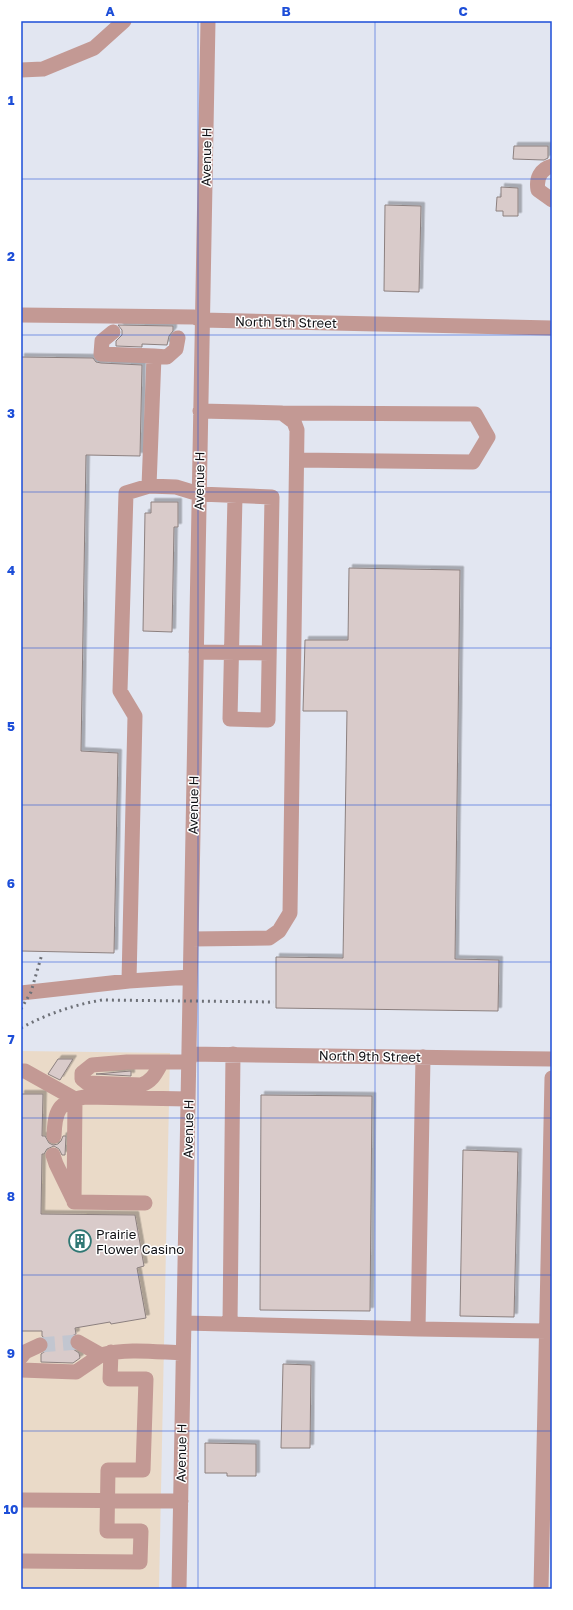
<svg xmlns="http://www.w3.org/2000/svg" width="573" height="1610" font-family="'Golos Text',sans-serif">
	<defs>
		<filter id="shadow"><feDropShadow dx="3.5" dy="-3.5" stdDeviation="0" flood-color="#0004"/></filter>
	</defs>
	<rect width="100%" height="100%" fill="#e2e6f1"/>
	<!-- commercial -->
	<path fill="#eadac8" d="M21,1051l149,2 -11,536h-138z"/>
	<!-- building -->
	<path fill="#d9cbca" stroke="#8c807f" filter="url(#shadow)" d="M514,146h34v12l-4,2 -31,-1z
		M501,187l17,1v28h-15v-5h-7l1,-14h4z
		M385,205l36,1 -2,86 -35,-1z
		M118,325l55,1v5l-4,5 -2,9 -25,-1v3l-26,-1v-5l6,-6v-5z
		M21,357l72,1 3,4 5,1 41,2 -2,91 -54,-1 -5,296 37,2 -4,200 -93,-2z
		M151,502h27v25h-4l-2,105 -29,-1 2,-118h6z
		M349,568l111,2 -5,389 44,1 -1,51 -222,-3v-51l67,1 4,-247h-44l2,-71h43z
		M58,1059h15l-13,21 -12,-6z
		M131,1071v5l-35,-2z
		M21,1094h22l-1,42h3l4,7 4,2 5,-1 3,-3 2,-5h3l-1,19h-3l-3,-6 -5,-3 -7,3 -3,5h-2l-1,60 94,1 9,51 -7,2 9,50 -35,6 -1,-2 -35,6 1,6 -6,3 -1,5 1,5 9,6 1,5 -7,5 -32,-1v-8l6,-4 2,-5 -1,-4 -6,-5v-5h-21z
		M261,1095l111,1 -2,215 -110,-1z
		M463,1150l55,2 -4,165 -54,-1z
		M283,1364l28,1 -1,83h-29z
		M205,1443l51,1v32h-29v-3h-22z"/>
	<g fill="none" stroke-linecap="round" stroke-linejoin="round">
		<!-- minor-tunnel -->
		<path stroke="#c2c6d0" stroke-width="15" stroke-dasharray="15 8" stroke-linecap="butt" d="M40,1345l38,-3"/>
		<!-- minor -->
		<path stroke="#c39994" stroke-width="15" d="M21,70l22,-1 51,-21 30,-27
			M552,166c-12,3 -16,13 -14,24l14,10
			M21,315l173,2 8,3 350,8
			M113,332l-11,9 -1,13 53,2 -5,130
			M154,356l13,1 9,-8 2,-11
			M282,413l193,1 13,23 -15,25 -176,-2
			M196,652l73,1
			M191,939l78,-1 10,-7 11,-18 7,-483 -3,-8 -12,-9 -82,-2
			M190,977l-61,4 6,-265 -15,-25 6,-198 23,-7 27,1 23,7 73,3 -4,223 -38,-1 5,-223
			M21,993l108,-12
			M189,1054l363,5
			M423,1057l-5,272 129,2
			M162,1062c-6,10 -9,19 -21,23l-54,-2 -5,-4v-6l10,-8 35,-3h62
			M21,1071h4l50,28
			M54,1136c1,-25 4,-35 31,-39l103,2
			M53,1155l3,9 17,35
			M74,1202l1,-103
			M74,1202l71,1
			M184,1323l234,6
			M230,1324l3,-270
			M78,1342l23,13c26,-7 55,-3 82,-2
			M21,1357l4,-5 15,-7
			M21,1370l55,2 25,-17
			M21,1500l160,1
			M21,1561l119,1 1,-31h-34l1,-61h35l3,-91h-36l1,-27
			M179,1589l29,-1568
			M541,1589l11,-511"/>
		<!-- rail -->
		<path stroke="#6e7178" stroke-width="3" stroke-dasharray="2 4" stroke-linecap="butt" d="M21,1009l10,-17 11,-38
			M21,1028c26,-14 52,-23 81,-28l172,2"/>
	</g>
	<!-- grid -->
	<path fill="none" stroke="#1d4ed8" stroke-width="1" stroke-opacity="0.55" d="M198,21v1568M375,21v1568M21,179h531M21,335h531M21,492h531M21,648h531M21,805h531M21,962h531M21,1118h531M21,1275h531M21,1431h531"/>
	<!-- icons -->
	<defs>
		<g id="building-ring" transform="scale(1.15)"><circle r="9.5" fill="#fff" stroke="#307874" stroke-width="1.5"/><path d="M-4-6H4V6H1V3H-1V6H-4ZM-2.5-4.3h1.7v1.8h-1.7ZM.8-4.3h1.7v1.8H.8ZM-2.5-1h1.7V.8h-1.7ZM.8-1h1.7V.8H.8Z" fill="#307874"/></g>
	</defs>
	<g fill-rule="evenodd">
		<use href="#building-ring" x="80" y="1241"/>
	</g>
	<g text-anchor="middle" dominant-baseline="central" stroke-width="3" stroke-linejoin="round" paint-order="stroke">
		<!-- street labels -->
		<g font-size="13" fill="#0f1014" stroke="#fff">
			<text transform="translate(206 157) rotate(-89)">Avenue H</text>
			<text transform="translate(286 322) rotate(1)">North 5th Street</text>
			<text transform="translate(199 481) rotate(-89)">Avenue H</text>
			<text transform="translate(193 805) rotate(-89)">Avenue H</text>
			<text transform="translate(370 1056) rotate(1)">North 9th Street</text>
			<text transform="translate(188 1129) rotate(-89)">Avenue H</text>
			<text transform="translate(181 1453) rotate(-89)">Avenue H</text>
		</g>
		<!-- poi labels -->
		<g font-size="13" fill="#0f1014" stroke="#fff" text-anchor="start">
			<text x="96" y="1234">Prairie<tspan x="96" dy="15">Flower Casino</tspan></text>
		</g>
	</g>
	<!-- border -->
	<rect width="573" height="1610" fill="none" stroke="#ffffff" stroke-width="44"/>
	<rect x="22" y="22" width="529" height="1566" fill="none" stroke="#1d4ed8" stroke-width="1.5"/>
	<g font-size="13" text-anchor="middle" font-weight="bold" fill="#1d4ed8">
		<text x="110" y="16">A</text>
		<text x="286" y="16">B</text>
		<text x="463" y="16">C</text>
		<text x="11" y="105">1</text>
		<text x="11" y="261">2</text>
		<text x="11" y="418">3</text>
		<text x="11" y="575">4</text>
		<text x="11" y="731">5</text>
		<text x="11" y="888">6</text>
		<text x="11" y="1044">7</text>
		<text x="11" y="1201">8</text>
		<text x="11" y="1358">9</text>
		<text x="11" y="1514">10</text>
	</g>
</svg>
